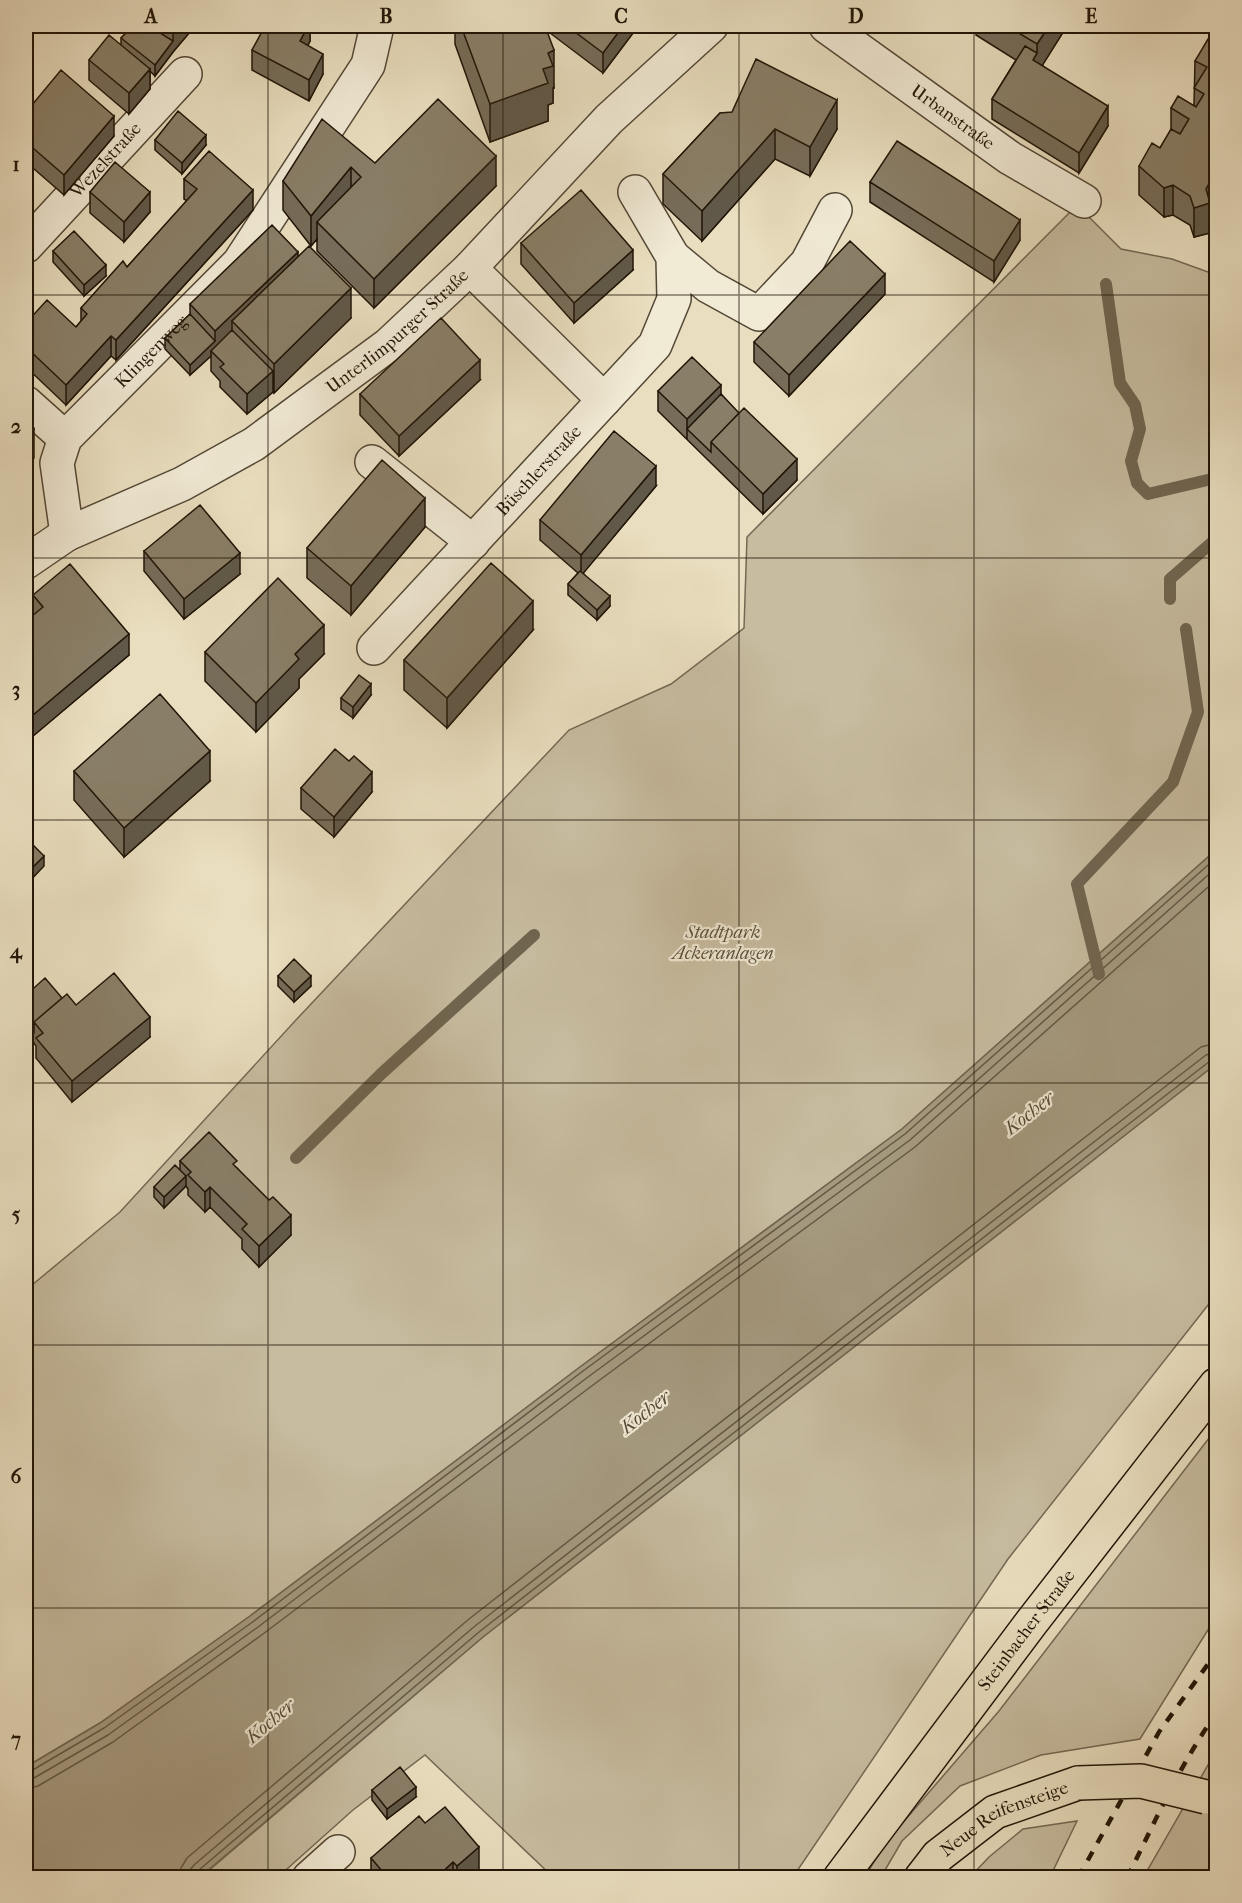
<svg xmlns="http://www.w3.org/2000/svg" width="1242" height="1903" font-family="'IM FELL French Canon',serif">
	<rect width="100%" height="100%" fill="#e9debf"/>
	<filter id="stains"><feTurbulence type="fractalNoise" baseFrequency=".00333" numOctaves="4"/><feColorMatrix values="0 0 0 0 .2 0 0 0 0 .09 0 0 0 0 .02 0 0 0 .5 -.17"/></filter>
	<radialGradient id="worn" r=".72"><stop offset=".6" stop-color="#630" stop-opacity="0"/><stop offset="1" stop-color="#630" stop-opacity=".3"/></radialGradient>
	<!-- green -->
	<path fill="#c7bca0" stroke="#746854" stroke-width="1.5" d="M1077,205l44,44 51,10 36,13 8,-1v579l-314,279 -322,238 -330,249 -150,107 -74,44v-477l94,-78 175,-191 274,-291 102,-46 73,-56 3,-91z
		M1216,1064v231l-208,264 -215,318h-240l-128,-122 -72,55 -75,67 -78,1 283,-241z
		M1216,1429v188l-76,122 -99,16 -81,31 -58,55 -21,36 -17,1 23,-37 112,-130z
		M1216,1751v126l-73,1z
		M1077,1821l-27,56h-80l19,-20 34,-28z"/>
	<!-- water -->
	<path fill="#a59a80" stroke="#706550" stroke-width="1.5" d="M1216,850v214l-733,573 -283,240h-174v-110l74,-44 150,-107 330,-249 322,-238z"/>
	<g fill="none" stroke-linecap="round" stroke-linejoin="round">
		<!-- shore -->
		<path stroke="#635844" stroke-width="1.5" d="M26,1772l5,-1 73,-43 150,-107 329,-250 322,-237 311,-276
			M26,1780l8,-2 74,-43 150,-108 330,-250 322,-237 306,-272
			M26,1789l12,-3 75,-44 150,-108 330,-249 322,-238 301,-267
			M180,1878l1,-10 6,-10 282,-239 633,-495 99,-77 15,-4
			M189,1878l1,-8 4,-5 281,-239 633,-495 98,-76 10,-3
			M196,1878l3,-8 280,-238 633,-495 98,-76 6,-1"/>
		<!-- stream -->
		<path stroke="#706550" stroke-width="12" d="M1106,284l14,99 15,22 5,24 -9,32 6,22 11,11 68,-16
			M1170,599v-20l46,-40
			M1099,974l-22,-90 96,-102 25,-70 -12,-83
			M296,1158l85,-84 153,-139"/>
		<!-- minor casing -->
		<g stroke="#534735" stroke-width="36">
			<g id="minor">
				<path id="s1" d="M826,26l184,132 74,43"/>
				<path id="s2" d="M26,246l159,-172"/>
				<path d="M673,257l35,29 51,28 48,-51 28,-53"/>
				<path d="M470,268l134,132"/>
				<path d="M26,403l39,35"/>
				<path d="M372,462l101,80"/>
				<path id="s3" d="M67,534l-10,-71 8,-25 174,-175 129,-198 9,-39"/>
				<path id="s4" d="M26,562l41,-28 115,-50 72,-40 134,-99 82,-77 139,-149 102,-93"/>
				<path id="s5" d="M374,648l281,-303 19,-46 -1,-42 -38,-65"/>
				<path d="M309,1878l29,-26"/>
			</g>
		</g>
		<!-- major casing -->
		<g stroke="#211507" stroke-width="36">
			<g id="major">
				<path id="s6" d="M840,1878l191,-255 185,-238"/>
				<path id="s7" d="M921,1878l17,-22 57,-44 83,-29"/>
			</g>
		</g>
		<!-- minor -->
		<use href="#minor" stroke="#f1ead5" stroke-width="33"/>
		<!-- major -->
		<use href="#major" stroke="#e9debf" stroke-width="33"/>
		<!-- rail -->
		<path stroke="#211507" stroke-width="4.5" stroke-dasharray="10 10" stroke-linecap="butt" d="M1078,1878l81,-146 57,-79
			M1127,1878c28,-56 53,-114 89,-164"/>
		<!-- major-bridge casing -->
		<g stroke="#211507" stroke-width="36" stroke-linecap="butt">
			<path id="major-bridge" d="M1078,1783l63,-2 65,16"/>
		</g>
		<!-- major-bridge -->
		<use href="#major-bridge" stroke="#e9debf" stroke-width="33"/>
	</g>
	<!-- wall -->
	<path fill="#766c59" stroke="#211507" stroke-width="1.5" d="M122,26h73l-22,26 -18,24 -5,-5v18l-21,25 -40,-34v-20l32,-15v-7l8,-8z
		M310,26v15l-2,4 15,29 -14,27 -57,-31v-20z
		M455,26h90l9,62h-1v15l-5,2v16l-58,21 -35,-98z
		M550,26h86v3l-33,44 -53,-40z
		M976,26h91l-25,39 66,61 -29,47 -87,-54v-20l24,-39 -40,-25z
		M1216,44v168l-5,-3 -1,2v22l-16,4 -4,-12 -17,-10 -9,2 -25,-22v-29l21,-18 11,-18v-22l23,-3 1,-44z
		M26,100l6,5 82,31 -50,59 -38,-33z
		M720,113l117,16 -27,47 -35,-17 -73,82 -39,-37v-30z
		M155,140l51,5 -24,29 -27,-24z
		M375,163l121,23 -122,122 -57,-57v-12l-6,7 -28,-36v-29z
		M184,179l69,31 -137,150 -5,-4 -45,49 -40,-38v-44l50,4 5,-6v-13l46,-41 60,-66 -3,-2z
		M870,182l150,58 -26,42 -124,-80z
		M90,192l60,20 -26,30 -34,-29z
		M521,243l112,27 -59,53 -53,-59z
		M53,251l53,25 -22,20 -31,-34z
		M298,256l53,62 -77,75 -1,-1 -26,22 -27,-27v-6l-9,-10v-15l-21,19 -25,-26v-11l25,-24v-10z
		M885,294l-96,102 -35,-34v-20z
		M480,380l-81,76 -39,-41v-21z
		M658,391l63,3 76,86 -34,34 -105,-103z
		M656,486l-73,87 27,33 -13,14 -29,-25v-11l10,-11 -38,-33v-20z
		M425,527l-74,88 -44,-37v-30z
		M144,551l96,23 -56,45 -40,-48z
		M33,595l96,60 -103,87v-120l7,-7z
		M533,630l-86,98 -43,-38v-30z
		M205,652l119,2 -25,25v9l-43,44 -51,-51z
		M371,695l-18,23 -12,-9v-11z
		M74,771l136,10 -86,76 -50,-57z
		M301,788l71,4 -38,45 -33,-28z
		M278,976l33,10 -17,16 -16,-16z
		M26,995l36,3 14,7 74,32 -78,65 -36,-44v-12l-10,-14z
		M180,1161l57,7 54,67 -32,32 -17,-18v-10l-32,-32 -5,5 -17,-17v-6l-2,-3 -22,22 -10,-11v-10l26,-16z
		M372,1790l44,7 -29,22 -15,-19z
		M425,1823l54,55h-108v-20z"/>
	<!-- shaded-wall -->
	<path fill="#605848" stroke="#211507" stroke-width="1.5" d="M178,26h17l-22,26 -18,24v-11l18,-24v-10z
		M308,26h2v15l-10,20v-20z
		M623,26h13v3l-33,44v-20z
		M1049,26h18l-30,48 -4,-14 4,-7v-9z
		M554,50v38h-1v15l-5,2v16l-58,21v-38l58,-51z
		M323,54v20l-14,27v-21z
		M150,69v20l-21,25v-21z
		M837,100v29l-27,47v-29z
		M1108,106v20l-29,47v-20z
		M114,116v20l-50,59v-20z
		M775,129v30l-73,82v-30z
		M206,135v10l-24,29v-11z
		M496,156v30l-122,122v-29z
		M351,167v29l-34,26v17l-6,7v-30z
		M1211,180l-1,53 -16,4v-29z
		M27,184v11l-1,1v-10z
		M1173,185v30l-9,2v-29z
		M253,190v20l-137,150v-20z
		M150,192v20l-26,30v-20z
		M1020,220v20l-26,42v-21z
		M633,250v20l-59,53v-20z
		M298,252v20l-66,49v14l-21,16v5l-21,19v-10l25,-24v-10z
		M106,265v11l-22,20v-11z
		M885,274v20l-96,102v-21z
		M351,288v30l-77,75v-29z
		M111,336v20l-45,49v-20z
		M480,360v20l-81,76v-20z
		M273,371v21l-26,22v-20z
		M721,385v20l-34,24v10v-20z
		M34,429v29l-8,9v-29z
		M797,459v21l-34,34v-20z
		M656,466v20l-75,90v-21z
		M425,498v29l-74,88v-29z
		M240,553v21l-56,45v-20z
		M610,596v10l-13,14v-10z
		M533,601v29l-86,98v-30z
		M324,625v29l-25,25v9l-43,44v-29l39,-49z
		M129,634v21l-103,87v-11l7,-6v-10z
		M371,684v11l-18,23v-11z
		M210,751v30l-86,76v-29z
		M372,772v20l-38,45v-20z
		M44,856v10l-18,19v-11z
		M311,976v10l-17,16v-10z
		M150,1017v20l-78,65v-21z
		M186,1176v10l-22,22v-11z
		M210,1187v20l-5,5v-20z
		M291,1215v20l-32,32v-21z
		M416,1787v10l-29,22v-10z
		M479,1847v31h-22v-12z
		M453,1862v16h-17z"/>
	<!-- building -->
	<path fill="#897e67" stroke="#211507" stroke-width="1.5" d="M133,26h16l24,15 -18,24 -34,-27z
		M163,26h15l-5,5z
		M265,26h43l-8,15 23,13 -14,26 -57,-30z
		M461,26h84l9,24 -6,3 5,13 -10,3 5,14 -58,21z
		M567,26h56l-20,27z
		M1007,26h42l-12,18z
		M109,35l41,34 -21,24 -40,-33z
		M1208,39l8,5v139l-5,-3 -5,9 4,14 -16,5 -4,-12 -17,-11 -9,3 -25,-22 13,-23 8,5 11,-19 9,5 9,-15 -18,-11 7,-12 18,11 8,-13 -10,-6 13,-21 -12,-6z
		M1025,46l12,7 -4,7 75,46 -29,47 -87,-54z
		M756,59l81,41 -27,47 -35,-18 -73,82 -39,-37 57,-61 12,-1z
		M61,70l53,46 -50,59 -38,-33v-42l6,5z
		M438,99l58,57 -122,123 -57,-57 44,-45 -10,-10 -40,49 -28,-35 39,-62 53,44z
		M178,111l28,24 -24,28 -27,-23z
		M897,141l123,79 -26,41 -124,-79z
		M209,151l44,39 -137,150 -5,-4 -45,49 -40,-38v-24l21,-23 29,27 11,-13 -6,-6 42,-47 4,6 70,-78 -13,-10z
		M115,162l35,30 -26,30 -34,-30z
		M581,190l52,60 -59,53 -53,-60z
		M272,225l26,27 -83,79 -25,-27z
		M74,231l32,34 -22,20 -31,-34z
		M850,241l35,33 -96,101 -35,-33z
		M309,246l42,42 -77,76 -42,-43z
		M190,314l25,27 -25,24 -25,-27z
		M441,318l39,42 -81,76 -39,-42z
		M232,330l41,41 -26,23 -27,-27 4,-3 -13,-13z
		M692,357l29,28 -34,34 -29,-28z
		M721,394l18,19 -28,29v10l-24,-23z
		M744,408l53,51 -34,35 -52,-52z
		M26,421l8,8 -8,9z
		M614,431l42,35 -75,89 -41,-35z
		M382,460l43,38 -74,88 -44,-38z
		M200,505l40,48 -56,46 -40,-48z
		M491,563l42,38 -86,97 -43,-38z
		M70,564l59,70 -96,81 -7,-10v-84l17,-14 -10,-12z
		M580,571l30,25 -13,14 -29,-26z
		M278,578l46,47 -29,29 4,5 -43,44 -51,-51z
		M359,675l12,9 -18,23 -12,-9z
		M160,694l50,57 -86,77 -50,-57z
		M26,715l7,10 -7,6z
		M335,749l14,12 5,-5 18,16 -38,45 -33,-29z
		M26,838l18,18 -18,18z
		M294,959l17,17 -17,16 -16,-16z
		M114,973l36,44 -78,64 -36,-43 7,-5 -9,-11 33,-28 9,11z
		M45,978l17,20 -28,24v10l-8,-10v-27z
		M209,1132l28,29 -4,3 36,36 4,-3 18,18 -32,31 -17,-17 5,-5 -37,-37 -5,5 -17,-17 3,-3 -11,-11z
		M175,1165l11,11 -22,21 -10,-10z
		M400,1767l16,20 -29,22 -15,-19z
		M445,1807l34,40 -22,19 -4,-4 -17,16h-48l-17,-20 48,-42 6,7z"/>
	<!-- grid -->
	<path fill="none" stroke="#211507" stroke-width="1.5" stroke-opacity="0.55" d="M268,26v1852M503,26v1852M739,26v1852M974,26v1852M26,295h1190M26,558h1190M26,820h1190M26,1083h1190M26,1345h1190M26,1608h1190"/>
	<g text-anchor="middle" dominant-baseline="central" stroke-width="4.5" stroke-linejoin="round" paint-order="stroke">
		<!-- street labels -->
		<g font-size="18" fill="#211507" stroke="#f1ead5">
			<text stroke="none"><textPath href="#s1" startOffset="156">Urbanstraße</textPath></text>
			<text stroke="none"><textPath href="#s2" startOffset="117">Wezelstraße</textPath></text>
			<text stroke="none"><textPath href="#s4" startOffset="440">Unterlimpurger Straße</textPath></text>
			<text stroke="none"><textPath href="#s3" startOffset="220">Klingenweg</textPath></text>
			<text stroke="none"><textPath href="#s5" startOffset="242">Büschlerstraße</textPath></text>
			<text stroke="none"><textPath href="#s6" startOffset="310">Steinbacher Straße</textPath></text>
			<text stroke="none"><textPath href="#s7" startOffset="105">Neue Reifensteige</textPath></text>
		</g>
		<!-- park labels -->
		<g font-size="18" font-style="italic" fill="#5b4f3d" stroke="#f1ead5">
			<text x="723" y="932">Stadtpark<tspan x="723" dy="21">Ackeranlagen</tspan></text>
		</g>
		<!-- water labels -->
		<g font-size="20" font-style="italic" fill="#564a37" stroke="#f1ead5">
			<text transform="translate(1029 1113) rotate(-38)">Kocher</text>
			<text transform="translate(645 1412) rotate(-38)">Kocher</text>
			<text transform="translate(270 1721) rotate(-40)">Kocher</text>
		</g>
	</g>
	<!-- margin -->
	<rect width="1242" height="1903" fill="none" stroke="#e9debf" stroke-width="66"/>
	<rect x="33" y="33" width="1176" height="1837" fill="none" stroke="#211507" stroke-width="2"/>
	<g font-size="20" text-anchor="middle" font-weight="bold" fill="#211507">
		<text x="151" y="23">A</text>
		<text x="386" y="23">B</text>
		<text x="621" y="23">C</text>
		<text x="856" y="23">D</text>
		<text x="1091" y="23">E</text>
		<text x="16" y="171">1</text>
		<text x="16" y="433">2</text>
		<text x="16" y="696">3</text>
		<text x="16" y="958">4</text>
		<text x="16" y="1221">5</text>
		<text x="16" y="1483">6</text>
		<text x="16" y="1746">7</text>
	</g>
	<rect width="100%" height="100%" filter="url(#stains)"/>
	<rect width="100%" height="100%" fill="url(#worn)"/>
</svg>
